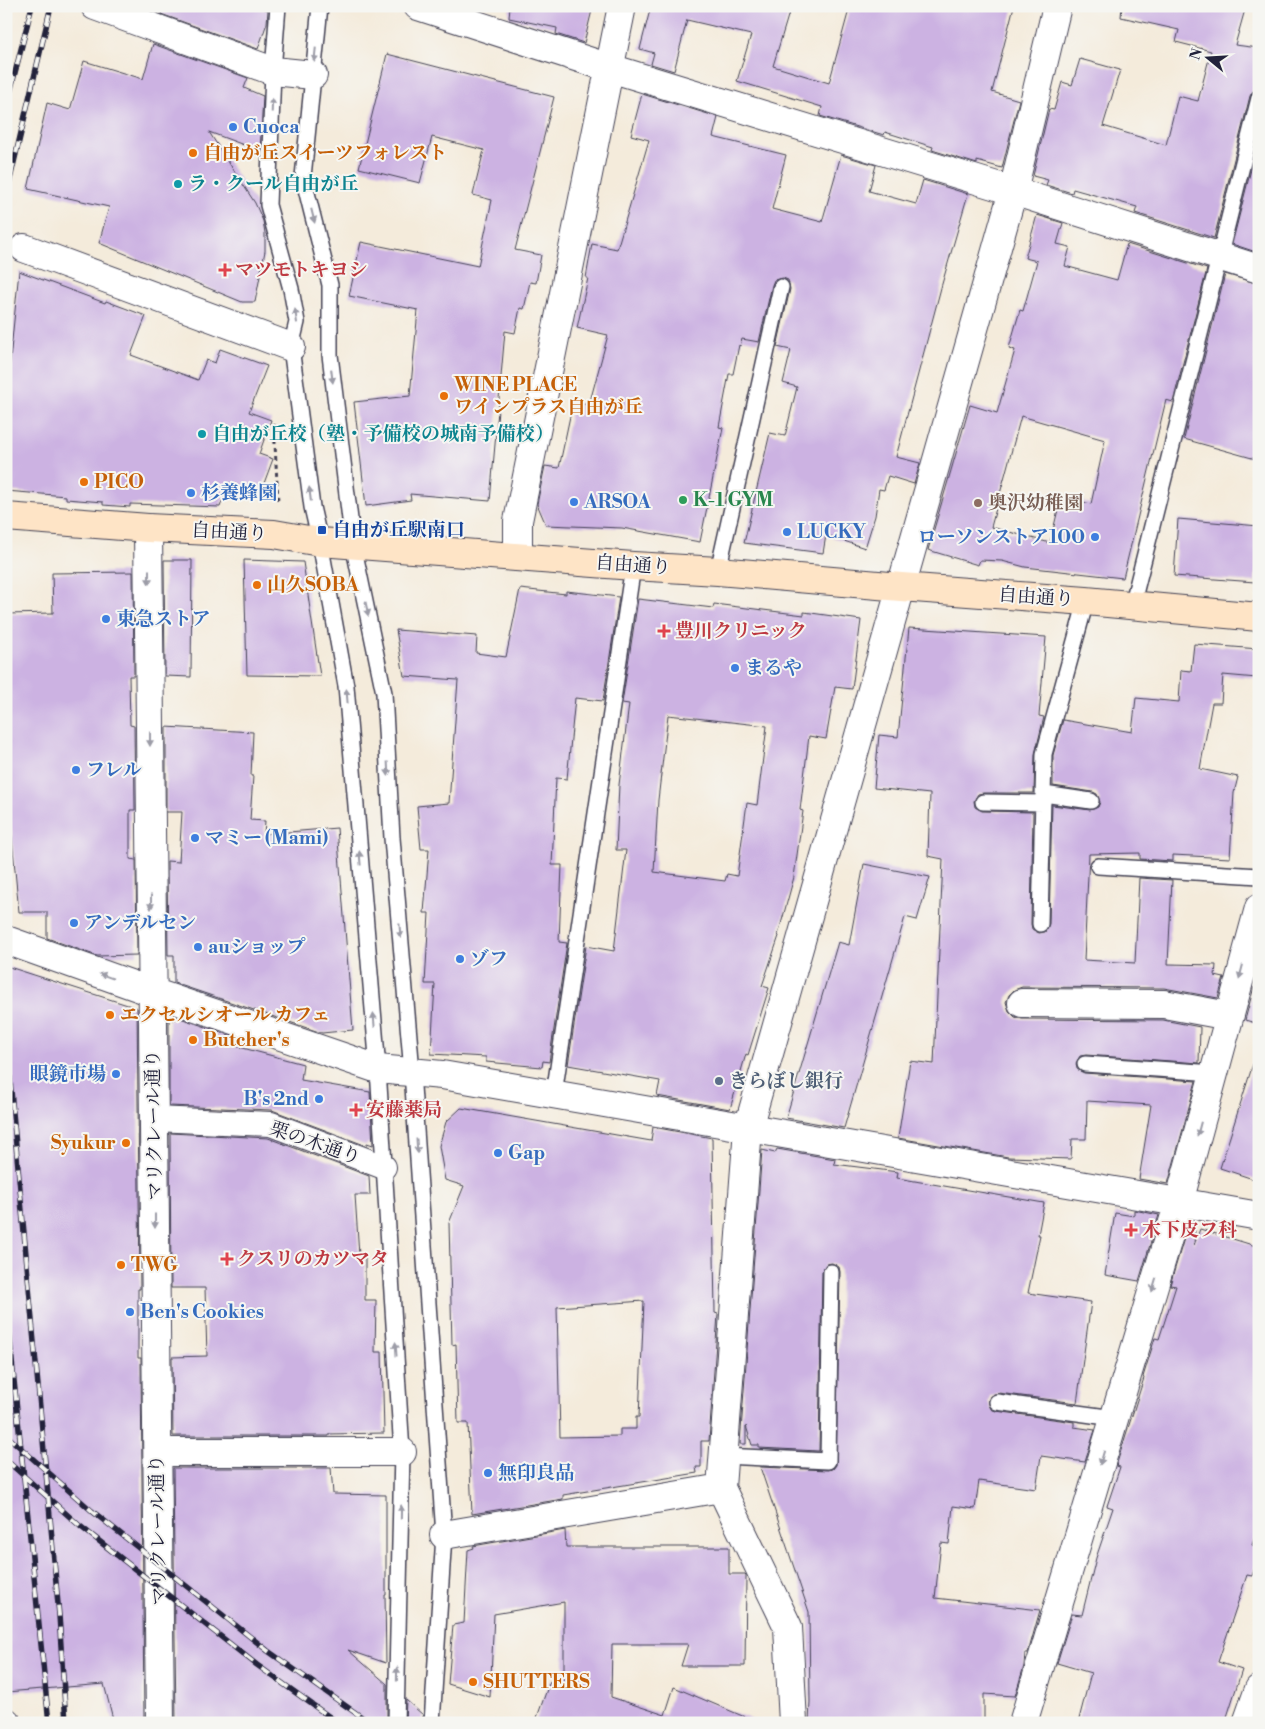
<svg xmlns="http://www.w3.org/2000/svg" width="1265" height="1729" font-family="'Libre Bodoni','Noto Serif JP',serif">
	<rect width="100%" height="100%" fill="#f6f6f2"/>
	<filter id="ink" filterUnits="userSpaceOnUse"><feTurbulence type="fractalNoise" baseFrequency=".02" numOctaves="2"/><feDisplacementMap in="SourceGraphic" scale="10" xChannelSelector="R" yChannelSelector="G"/><feConvolveMatrix kernelMatrix="1 2 1 2 8 2 1 2 1" color-interpolation-filters="sRGB"/></filter>
	<filter id="wash" filterUnits="userSpaceOnUse"><feTurbulence type="fractalNoise" baseFrequency=".0096" numOctaves="4" result="noise"/><feDisplacementMap in="SourceGraphic" scale="20" xChannelSelector="R" yChannelSelector="G"/><feGaussianBlur stdDeviation="1.12" result="paint"/><feColorMatrix in="noise" values="0 0 0 0 0 0 0 0 0 0 0 0 0 0 0 0 0 1.4 0 .05"/><feComposite in="paint" operator="in"/></filter>
	<g filter="url(#wash)">
		<rect width="100%" height="100%" fill="#f4ebdb"/>
		<g id="blocks">
			<!-- building -->
			<path fill="#ccb2e2" fill-rule="evenodd" d="M163,6h94l11,4 -1,13 -9,26 -97,-35z
				M510,6h83l-9,37 -28,-9 1,-6 -48,-10z
				M651,6h140l-18,60 56,17 21,-77h164l-22,86 27,8 -17,68 -25,-7v3l-45,-14 1,-3 -48,-15 -1,3 -64,-19 2,-9 -85,-26 14,-46 -64,-15 -13,51 -23,-7 3,-11 -14,-4z
				M1122,6h124l-11,39 24,3v41l-6,2 -3,5 -36,142 -79,-25 2,-6 -64,-18 -1,4 -26,-8 2,-5 -15,-4 16,-67 5,1 8,-28 10,3 8,-26 40,11 -17,56 63,19 12,-49 20,5 13,-50 -35,-9 3,-12 -58,-13z
				M153,44l95,34 -4,10 19,8 -3,55 -51,-19 46,71 8,18 2,12v18l-10,51h-13l-143,-59 10,-36 -81,-18 19,-86 23,7 14,-49 59,18z
				M387,54l167,43 -39,153 26,5 -5,28 -6,-1 -6,27 -4,-1 -5,25 -10,-2 -15,170 -80,-7 1,6 -45,6 -12,-104 56,-6 8,-86 -69,-14 12,-54 117,24 14,-66 -19,-5 11,-45 -52,-13 -12,46 -61,-15z
				M642,94l76,23 -5,20 73,18 -14,54 50,13 19,-67 35,10 -7,26 47,13 7,-24 45,14 -26,90 -46,173 24,6 -6,21 -26,-8 -4,14 -5,-1 -4,27 -10,32 -39,-13 -3,18 -79,-10 26,-110 15,3 12,-49 -14,-4 8,-33 -14,-3 13,-58 -2,-9 -5,-2 -9,2 -2,5 -13,57 -17,-3 -2,7 -1,-1 -6,29h-4l-10,53 4,1 -23,114 -78,-14 -76,-3 -9,-21 8,-38 14,2 14,-66 16,3 19,-70 -31,-7 11,-50h-2l6,-34 25,5 32,-109 -18,-5z
				M1259,138v115l-27,-9z
				M1037,215l26,8 -6,21 13,3 -5,19 52,14 10,-36 80,25 -34,133 -7,-2 -43,178 -98,-11 -23,-6 -22,-1 -2,5 -50,-15 42,-145 27,8 18,-63 -6,-2 11,-38 3,1 14,-50 -12,-3zM1021,416l84,24 -14,64 -30,-7 -11,46 -59,-16z
				M19,271l86,32 1,-2 40,15 -15,39 67,25 8,-20 9,3 5,-14 47,17 -18,46 22,8 -12,34 14,5 -13,35 -31,-11 -9,24 -90,-3v3l-27,-2v-3l-37,-3v-3l-60,-5v-91z
				M1225,274l34,10v176l-75,-21z
				M1178,519l81,7 -4,56 -81,-6z
				M164,560h28l-1,117 -26,-1z
				M244,560l59,2 17,114 -73,-1z
				M133,572l1,104h-5l1,49 4,1 1,84h-5v49l6,1 1,95 -40,1 -50,-18v-26h-28l-13,-136v-162l47,-1 -1,-40z
				M520,589l46,5v-3l53,6 -16,104 -28,-3 -8,81 -11,-1 -4,87h10l-3,77 8,1 -18,119 -6,-1 -1,6 -56,-5v-5l-55,-3 4,-70h-10l4,-71h-5l5,-64h-8l-4,-43 32,-3 9,-123 -54,-4 -8,-46 81,6 -1,17 30,4z
				M638,599l75,9 1,-4 90,11v-3l57,8 -9,69 -17,-2 -9,52 -17,-3 -9,74 3,1 -9,66 -16,58 1,1 -17,50 7,2 -21,67 -2,-1 -16,55 -73,-13 3,-15 -92,-16 18,-119 28,5 12,-101h-10l3,-65 10,-81 -7,-1zM668,715l99,11 -10,79 -10,-2 -10,73 -10,-2 -2,7 -71,-9 4,-72z
				M909,628l137,9 -7,79 5,1 -9,37 -1,39h-51l-5,1 -4,7 1,6 7,4 51,1 -2,112 1,5 7,4 6,-1 4,-8 3,-119 38,5 8,-3 2,-5 -3,-8 -4,-2 -40,-6v-31l10,-35 69,12 4,-34 43,4 2,-32 10,1 3,-27 65,5 -2,29 -34,-3 -2,28h-9l-12,66 38,8 -4,16 -4,65 -57,-3v6l-33,-2v-6l-51,1 -5,106 51,3 4,-85 33,2 -4,84 48,1 -1,11 9,2 -6,20 -54,-10 -142,-1 -8,3 -5,5 -3,7 3,9 6,6 7,2 141,1 37,7 -1,36 -113,-8 -6,1 -4,7 1,6 7,4 112,8 -28,103 -29,-5 12,-74 -64,-4 -1,38h-14l-1,20 -63,-2 -110,-19 12,-77 24,3 9,-205 -15,-3 2,-62 -56,-6 5,-53 19,2z
				M166,727l87,5 -2,44h2l-3,44 15,1 -1,13 73,-6 16,202 -31,3 -148,-50v-28h-6l-1,-94 12,1 3,-50h-16z
				M864,864l66,13 -13,43 -12,-3 -61,211 -58,-10 52,-176 11,3z
				M6,966l131,42 3,281h-2v69h3l3,365h-30l-10,-39 -98,8z
				M1254,987l5,1v36l-14,-4z
				M174,1016l73,25 -23,2 79,21 -2,16 69,12 3,53 -6,-2v3l-95,-36 -103,-4v-87l5,1z
				M1253,1064l6,1v116l-39,-13z
				M461,1108l190,33 2,-14 59,11 3,175 3,1 -9,127h-8v26h-5l1,6 -134,22v4l-91,15 -4,-91h-10l-2,-79 -4,1 -3,-122 15,-37 -19,-6 -6,-34 7,-24zM644,1301l-5,116h-3v12h-16v7l-60,1 -3,-130z
				M170,1133l98,5 101,38 1,19h-15l4,60h6v45h11l-1,52h7l2,81 -55,1v2h-156l-1,-79 35,-1 -2,-68h-34z
				M777,1149l58,10 -1,5 64,8 -1,6 147,25 -6,32h2l-12,58 63,9 -14,101 -79,-10 -8,3 -2,5 3,8 5,2 78,11v5l21,3 -10,32 -44,-6 -5,33 -57,-8 -4,28 -22,-3 -4,38 -8,-1 -6,55 105,12 -12,43h-3l-1,13 -9,30 -31,-2v29h-175l1,-21 -1,-90 -49,-145 68,3 5,-1 3,-4 4,-193 -1,-5 -7,-4 -6,1 -4,8 -3,179 -60,-3v-3h-7l-6,-19v18h-6l22,-294 13,3z
				M1134,1210l25,5 -20,66 -34,-6 10,-62 19,3z
				M1188,1225l7,2 -1,18 6,-16 59,18v278l-7,20 7,3v7l-7,21 -5,-1 -29,87 24,8 -17,53h-147l13,-50 -34,-10 15,-49 10,1 14,-57 17,-50 -6,-2 13,-39 -4,-1 28,-88 -1,-1 12,-39 4,1 17,-53 -6,-1z
				M173,1468h158l2,26 53,1v100h-1l1,68 -38,-13 39,34v39h-211z
				M565,1530l1,17h163v27h16l1,1 -1,91h-64l7,-22h-76l-1,53 54,18 9,-28 85,36h-224l15,-42 14,5v-84l-70,12 -4,83 -42,-13 5,-59 11,-2 4,-73 6,-2 -1,-2z
				M406,1700l17,15v8h-18z"/>
		</g>
	</g>
	<g filter="url(#ink)">
		<use href="#blocks" fill-opacity="0" stroke="#424053" stroke-width="1"/>
		<g fill="none" stroke-linecap="round" stroke-linejoin="round">
			<!-- service casing -->
			<g stroke="#424053" stroke-width="18">
				<path id="service" d="M278,6l-5,65 -5,134 23,84 6,33 -6,25 21,160 8,35 26,144 32,383 24,383 -6,271
					M320,6l-17,171 27,108v70l23,189 31,149 8,145 20,234 32,463 -12,188
					M718,571l63,-284
					M1132,606l127,-508
					M1044,794l47,7
					M983,802l60,1
					M1098,866l161,10
					M1040,924l4,-170 42,-153
					M1085,1064l129,9
					M554,1094l79,-528
					M997,1402l117,16
					M724,1456l104,5 3,-189"/>
			</g>
			<!-- pedestrian casing -->
			<g stroke="#424053" stroke-width="26">
				<path id="pedestrian" d="M154,1119l117,5 113,43"/>
			</g>
			<!-- minor casing -->
			<g stroke="#424053" stroke-width="30">
				<path id="minor" d="M95,6l178,65 40,4
					M418,6l192,62 403,123 246,78
					M24,248l267,99
					M148,528l12,1195
					M518,557v-36l104,-515
					M6,940l146,52 226,77 64,6 817,141
					M1022,1003l142,1 65,12
					M158,1452h244
					M444,1535l277,-47
					M6,1722l1,1
					M793,1723l-5,-96 -67,-139 27,-360 265,-937 44,-185
					M1023,1723l156,-521 80,-294
					M1247,1723l12,-34"/>
			</g>
			<!-- secondary casing -->
			<g stroke="#424053" stroke-width="30">
				<path id="secondary" d="M6,517l142,11 126,6 46,8 313,24 85,5 183,16 185,14 173,16"/>
			</g>
			<!-- path -->
			<path stroke="#424053" stroke-width="3" stroke-dasharray="4 4" stroke-linecap="butt" d="M274,424l4,79"/>
			<!-- service -->
			<use href="#service" stroke="#fff" stroke-width="15"/>
			<!-- pedestrian -->
			<use href="#pedestrian" stroke="#fff" stroke-width="24"/>
			<!-- minor -->
			<use href="#minor" stroke="#fff" stroke-width="28"/>
			<!-- secondary -->
			<use href="#secondary" stroke="#fee4c6" stroke-width="28"/>
			<!-- rail casing -->
			<g stroke="#22223b" stroke-width="5.5">
				<path id="rail" d="M6,108l26,-102
					M6,196l45,-190
					M6,1036l53,579 7,108
					M6,1302l43,421
					M6,1435l86,76 176,140 102,72
					M6,1460l74,66 177,139 81,58"/>
			</g>
			<!-- rail -->
			<use href="#rail" stroke="#f6f6f2" stroke-width="4" stroke-dasharray="11" stroke-linecap="butt"/>
		</g>
		<!-- one-way arrows -->
		<defs><path id="oneway-solid" d="M-6-.8H1V-3.2L6.5 0L1 3.2V.8H-6Z" transform="scale(1.25)"/></defs>
		<g fill="#9c9ca7">
			<use href="#oneway-solid" transform="translate(315 55) rotate(96)"/>
			<use href="#oneway-solid" transform="translate(272 105) rotate(-88)"/>
			<use href="#oneway-solid" transform="translate(313 216) rotate(76)"/>
			<use href="#oneway-solid" transform="translate(296 316) rotate(-98)"/>
			<use href="#oneway-solid" transform="translate(332 376) rotate(83)"/>
			<use href="#oneway-solid" transform="translate(310 494) rotate(-97)"/>
			<use href="#oneway-solid" transform="translate(149 577) rotate(90)"/>
			<use href="#oneway-solid" transform="translate(367 609) rotate(78)"/>
			<use href="#oneway-solid" transform="translate(347 696) rotate(-95)"/>
			<use href="#oneway-solid" transform="translate(150 739) rotate(90)"/>
			<use href="#oneway-solid" transform="translate(388 769) rotate(87)"/>
			<use href="#oneway-solid" transform="translate(360 858) rotate(-95)"/>
			<use href="#oneway-solid" transform="translate(151 902) rotate(90)"/>
			<use href="#oneway-solid" transform="translate(400 931) rotate(85)"/>
			<use href="#oneway-solid" transform="translate(1241 972) rotate(105)"/>
			<use href="#oneway-solid" transform="translate(106 976) rotate(-160)"/>
			<use href="#oneway-solid" transform="translate(374 1020) rotate(-95)"/>
			<use href="#oneway-solid" transform="translate(1199 1129) rotate(105)"/>
			<use href="#oneway-solid" transform="translate(417 1146) rotate(86)"/>
			<use href="#oneway-solid" transform="translate(155 1221) rotate(90)"/>
			<use href="#oneway-solid" transform="translate(1154 1285) rotate(107)"/>
			<use href="#oneway-solid" transform="translate(396 1349) rotate(-94)"/>
			<use href="#oneway-solid" transform="translate(1102 1458) rotate(107)"/>
			<use href="#oneway-solid" transform="translate(401 1512) rotate(-89)"/>
			<use href="#oneway-solid" transform="translate(397 1674) rotate(-89)"/>
		</g>
	</g>
	<!-- markers -->
	<g fill="#3f7fe0" stroke="#f6f6f2" stroke-width="2">
		<circle cx="233" cy="127" r="5"/>
		<circle cx="191" cy="493" r="5"/>
		<circle cx="574" cy="502" r="5"/>
		<circle cx="787" cy="532" r="5"/>
		<circle cx="1095" cy="537" r="5"/>
		<circle cx="106" cy="619" r="5"/>
		<circle cx="735" cy="668" r="5"/>
		<circle cx="76" cy="770" r="5"/>
		<circle cx="195" cy="838" r="5"/>
		<circle cx="74" cy="923" r="5"/>
		<circle cx="198" cy="947" r="5"/>
		<circle cx="460" cy="959" r="5"/>
		<circle cx="116" cy="1074" r="5"/>
		<circle cx="319" cy="1099" r="5"/>
		<circle cx="498" cy="1153" r="5"/>
		<circle cx="130" cy="1312" r="5"/>
		<circle cx="488" cy="1473" r="5"/>
	</g>
	<g fill="#e8710a" stroke="#f6f6f2" stroke-width="2">
		<circle cx="193" cy="153" r="5"/>
		<circle cx="444" cy="396" r="5"/>
		<circle cx="84" cy="482" r="5"/>
		<circle cx="257" cy="585" r="5"/>
		<circle cx="110" cy="1015" r="5"/>
		<circle cx="193" cy="1040" r="5"/>
		<circle cx="126" cy="1143" r="5"/>
		<circle cx="121" cy="1265" r="5"/>
		<circle cx="473" cy="1682" r="5"/>
	</g>
	<g fill="#0f9aa8" stroke="#f6f6f2" stroke-width="2">
		<circle cx="178" cy="184" r="5"/>
		<circle cx="202" cy="434" r="5"/>
	</g>
	<g fill="#e0444e" stroke="#f6f6f2" stroke-width="2">
		<path d="M222.5 262.5h5v5h5v5h-5v5h-5v-5h-5v-5h5z"/>
		<path d="M661.5 623.5h5v5h5v5h-5v5h-5v-5h-5v-5h5z"/>
		<path d="M353.5 1102.5h5v5h5v5h-5v5h-5v-5h-5v-5h5z"/>
		<path d="M1128.5 1222.5h5v5h5v5h-5v5h-5v-5h-5v-5h5z"/>
		<path d="M224.5 1251.5h5v5h5v5h-5v5h-5v-5h-5v-5h5z"/>
	</g>
	<circle fill="#2e9e5b" stroke="#f6f6f2" stroke-width="2" cx="683" cy="500" r="5"/>
	<circle fill="#8d6e63" stroke="#f6f6f2" stroke-width="2" cx="978" cy="503" r="5"/>
	<rect fill="#1a4fb4" stroke="#f6f6f2" stroke-width="2" x="317" y="525" width="10" height="10" rx="2.5"/>
	<circle fill="#5c6f8a" stroke="#f6f6f2" stroke-width="2" cx="719" cy="1081" r="5"/>
	<g text-anchor="middle" dominant-baseline="central" stroke-width="4" stroke-linejoin="round" paint-order="stroke">
		<!-- shop labels -->
		<g font-size="19" font-weight="bold" fill="#366cbe" stroke="#f6f6f2" text-anchor="start">
			<text x="243" y="127">Cuoca</text>
			<text x="201" y="493">杉養蜂園</text>
			<text x="584" y="502">ARSOA</text>
			<text x="797" y="532">LUCKY</text>
			<text x="1085" y="537" text-anchor="end">ローソンストア100</text>
			<text x="116" y="619">東急ストア</text>
			<text x="745" y="668">まるや</text>
			<text x="86" y="770">フレル</text>
			<text x="205" y="838">マミー (Mami)</text>
			<text x="84" y="923">アンデルセン</text>
			<text x="208" y="947">auショップ</text>
			<text x="470" y="959">ゾフ</text>
			<text x="106" y="1074" text-anchor="end">眼鏡市場</text>
			<text x="309" y="1099" text-anchor="end">B's 2nd</text>
			<text x="508" y="1153">Gap</text>
			<text x="140" y="1312">Ben's Cookies</text>
			<text x="498" y="1473">無印良品</text>
		</g>
		<!-- food labels -->
		<g font-size="19" font-weight="bold" fill="#c56008" stroke="#f6f6f2" text-anchor="start">
			<text x="203" y="153">自由が丘スイーツフォレスト</text>
			<text x="454" y="385">WINE PLACE<tspan x="454" dy="22">ワインプラス自由が丘</tspan></text>
			<text x="94" y="482">PICO</text>
			<text x="267" y="585">山久SOBA</text>
			<text x="120" y="1015">エクセルシオール カフェ</text>
			<text x="203" y="1040">Butcher's</text>
			<text x="116" y="1143" text-anchor="end">Syukur</text>
			<text x="131" y="1265">TWG</text>
			<text x="483" y="1682">SHUTTERS</text>
		</g>
		<!-- culture labels -->
		<g font-size="19" font-weight="bold" fill="#0d838f" stroke="#f6f6f2" text-anchor="start">
			<text x="188" y="184">ラ・クール自由が丘</text>
			<text x="212" y="434">自由が丘校（塾・予備校の城南予備校）</text>
		</g>
		<!-- health labels -->
		<g font-size="19" font-weight="bold" fill="#be3a42" stroke="#f6f6f2" text-anchor="start">
			<text x="235" y="270">マツモトキヨシ</text>
			<text x="675" y="631">豊川クリニック</text>
			<text x="366" y="1110">安藤薬局</text>
			<text x="1142" y="1230">木下皮フ科</text>
			<text x="237" y="1259">クスリのカツマタ</text>
		</g>
		<!-- leisure labels -->
		<g font-size="19" font-weight="bold" fill="#27864d" stroke="#f6f6f2" text-anchor="start">
			<text x="693" y="500">K-1 GYM</text>
		</g>
		<!-- education labels -->
		<g font-size="19" font-weight="bold" fill="#785e54" stroke="#f6f6f2" text-anchor="start">
			<text x="988" y="503">奥沢幼稚園</text>
		</g>
		<!-- transit labels -->
		<g font-size="19" font-weight="bold" fill="#164399" stroke="#f6f6f2" text-anchor="start">
			<text x="332" y="530">自由が丘駅南口</text>
		</g>
		<!-- street labels -->
		<g font-size="19" fill="#22223b" stroke="#f6f6f2">
			<text transform="translate(229 532) rotate(3)">自由通り</text>
			<text transform="translate(633 565) rotate(4)">自由通り</text>
			<text transform="translate(1036 597) rotate(4)">自由通り</text>
			<text transform="translate(154 1125) rotate(-91)">マリクレール通り</text>
			<text transform="translate(315 1143) rotate(19)">栗の木通り</text>
			<text transform="translate(158 1530) rotate(-91)">マリクレール通り</text>
		</g>
		<!-- service labels -->
		<g font-size="19" font-weight="bold" fill="#4e5e75" stroke="#f6f6f2" text-anchor="start">
			<text x="729" y="1081">きらぼし銀行</text>
		</g>
	</g>
	<!-- margin -->
	<rect width="1265" height="1729" fill="none" stroke="#f6f6f2" stroke-width="25"/>
	<!-- north arrow -->
	<g transform="translate(1208 58) rotate(288)" stroke="#f6f6f2" stroke-width="4" paint-order="stroke">
	<path d="M0-4L9 19L0 12L-9 19Z" fill="#22223b"/>
	<text y="-8" font-size="14" font-weight="bold" text-anchor="middle" fill="#22223b">N</text>
	</g>
</svg>
